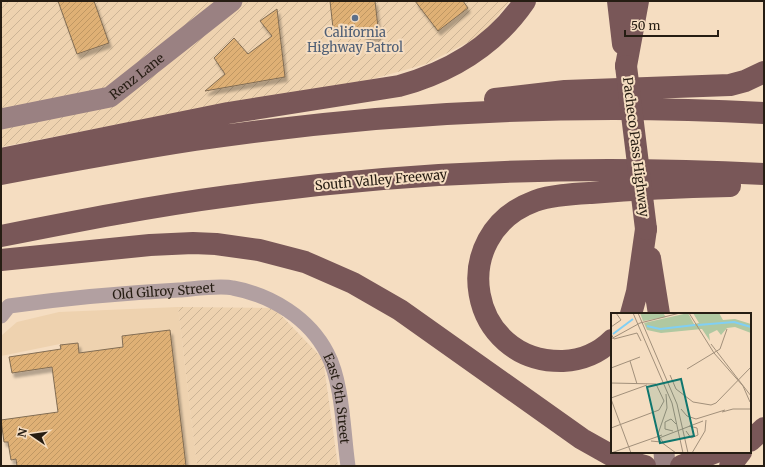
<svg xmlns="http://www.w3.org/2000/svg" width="765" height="467" font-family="Merriweather,serif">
	<defs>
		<pattern id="industrial-furrows" width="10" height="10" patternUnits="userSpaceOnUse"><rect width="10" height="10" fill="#eed2af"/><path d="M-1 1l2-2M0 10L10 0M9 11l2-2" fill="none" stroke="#ccb496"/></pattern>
		<pattern id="building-hatch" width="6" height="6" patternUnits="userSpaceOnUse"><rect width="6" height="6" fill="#dfb074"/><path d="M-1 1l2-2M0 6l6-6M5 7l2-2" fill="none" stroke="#bf9764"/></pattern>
		<filter id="shadow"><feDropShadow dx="2.5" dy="4.5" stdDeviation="1" flood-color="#0004"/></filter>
	</defs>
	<rect width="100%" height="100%" fill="#f5ddc1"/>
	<!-- built -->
	<path fill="#eed2af" d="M178,307l19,159h-124l-13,-122 -59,12v-20l16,-14 42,-10z"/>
	<!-- industrial -->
	<path fill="url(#industrial-furrows)" d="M1,1h509l-28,34 -56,29 -64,18 -139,22 -222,43z
		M178,307l96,1 49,51 15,107h-141z"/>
	<!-- building -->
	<path fill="url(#building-hatch)" stroke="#826d54" filter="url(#shadow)" d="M58,1h36l15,42 -32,11z
		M330,1h45l4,35 -15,2 -1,-10 -23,3 -1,-4 -6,1z
		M415,1h48l5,7 -30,23z
		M277,9l8,68 -80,14 20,-17 -11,-16 20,-20 14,16 24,-18 -12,-15z
		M170,330l16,136h-169l-1,-7 -5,1 -3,-18h-4l-3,-22 57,-8 -6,-45 -40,6 -3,-16 52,-8 -1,-4 18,-2 1,10 44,-6 -1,-11z"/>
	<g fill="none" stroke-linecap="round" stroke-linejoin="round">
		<!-- street -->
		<path stroke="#b2a0a1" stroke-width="15" id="s1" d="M1,316l8,-10c57,-8 113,-13 170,-16 14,-1 41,-5 54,-2 38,7 76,30 94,65 16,30 16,79 21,113"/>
		<!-- secondary -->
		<g stroke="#9a8182" stroke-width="21">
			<path id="s2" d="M1,119l109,-22 122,-96"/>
			<path d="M664,452l1,14"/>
		</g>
		<!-- highway -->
		<path stroke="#795758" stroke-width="22" d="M618,1l5,43
			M626,66l12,-65
			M495,99l70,-8 165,-6 15,-4 19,-9
			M1,159l227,-46 171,-27c51,-14 96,-41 126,-85
			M1,174c64,-12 129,-24 194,-34 188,-28 379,-37 569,-27
			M1,236c76,-15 152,-30 228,-40 177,-25 356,-31 535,-22
			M650,258l9,56
			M1,260l149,-15 43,-2 23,1 43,6 46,12 48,21 47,27 182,129 34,19 29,8
			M631,314l6,-22 9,-63
			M612,340c-13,13 -31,20 -49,21 -95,2 -118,-127 -28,-160 17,-6 38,-7 56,-8 47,-4 93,-6 139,-7
			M750,441l14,-13
			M681,466l35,-14
			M730,466l11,-14"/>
		<!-- highway-bridge -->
		<path stroke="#795758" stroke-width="22" d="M626,66l20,163"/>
	</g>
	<!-- markers -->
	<circle fill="#5c6f8a" stroke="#f5ddc1" stroke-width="1.5" cx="355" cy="18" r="4"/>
	<g text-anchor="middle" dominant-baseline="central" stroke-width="4" stroke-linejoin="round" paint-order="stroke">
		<!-- service labels -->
		<g font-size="13" fill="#4e5e75" stroke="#f5ddc1">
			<text x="355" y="32">California<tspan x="355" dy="15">Highway Patrol</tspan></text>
		</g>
		<!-- street labels -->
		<g font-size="13" fill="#261d13" stroke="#f5ddc1">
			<text stroke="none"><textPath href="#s2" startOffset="145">Renz Lane</textPath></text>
			<text transform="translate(636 147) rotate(83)">Pacheco Pass Highway</text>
			<text transform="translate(381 180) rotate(-5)">South Valley Freeway</text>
			<text stroke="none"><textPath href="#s1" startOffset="168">Old Gilroy Street</textPath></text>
			<text stroke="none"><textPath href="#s1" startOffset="403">East 9th Street</textPath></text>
		</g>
	</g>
	<!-- overview -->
	<g transform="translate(611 313)">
		<rect width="140" height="140" fill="#f5ddc1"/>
		<path d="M29,0h23l3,4 -23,4zM77,0l6,11 5,-1 -6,-10h26l4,7 12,-1 16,5v9l-16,-6 -8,1 -6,7 -4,-5 -8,4 1,7 -8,-12 -41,4 -14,-3 -3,-7z" fill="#b0c8a1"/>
		<path fill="none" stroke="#80cff4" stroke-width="2" d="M87,12l36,-3 17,5M36,13l13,3 35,-4M2,21l20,-15"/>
		<path fill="none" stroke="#a2907b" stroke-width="1" d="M22,0l39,90 11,50M27,0l39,91 11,49M78,0l25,40 29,33 7,16M0,14l10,-7 -5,-7M0,21l3,5 23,-6 4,8M0,26l29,-16 40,-10M100,31l40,52M19,48l7,23M0,55l29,-11M76,56l33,-20 7,-20M59,62l6,14 17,13 18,3 5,-2 35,-36M0,70l45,1 8,17 -5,9 -48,18M0,85l36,-13M0,86l20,54M70,96l6,7 9,3 29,-9M111,99l11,-3h18M140,100v24M62,118l-8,-2v-7l6,-3 5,5M75,118l5,7 7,-3 -1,-7 -8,-2M48,125l44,-17M40,128l10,1 15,11M53,131l-6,-10 9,-26 -1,-14M0,140l51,-18M81,140l13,-22 1,-11"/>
		<path fill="#0f766e" fill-opacity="0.15" stroke="#0f766e" stroke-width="2" d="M70,66l13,57 -34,7 -13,-56z"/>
		<rect width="140" height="140" fill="none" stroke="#261d13" stroke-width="2"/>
	</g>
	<!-- border -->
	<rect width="765" height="467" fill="none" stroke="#261d13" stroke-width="4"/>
	<!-- north arrow -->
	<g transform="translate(32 435) rotate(283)" stroke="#f5ddc1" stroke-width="3" paint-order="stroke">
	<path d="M0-3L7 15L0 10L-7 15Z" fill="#261d13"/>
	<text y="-6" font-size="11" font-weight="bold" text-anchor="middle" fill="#261d13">N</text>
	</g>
	<!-- scale -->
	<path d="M625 30v6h93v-6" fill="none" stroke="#261d13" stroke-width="2"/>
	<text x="631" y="30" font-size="12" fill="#261d13" stroke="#f5ddc1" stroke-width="3" paint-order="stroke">50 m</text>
</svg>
